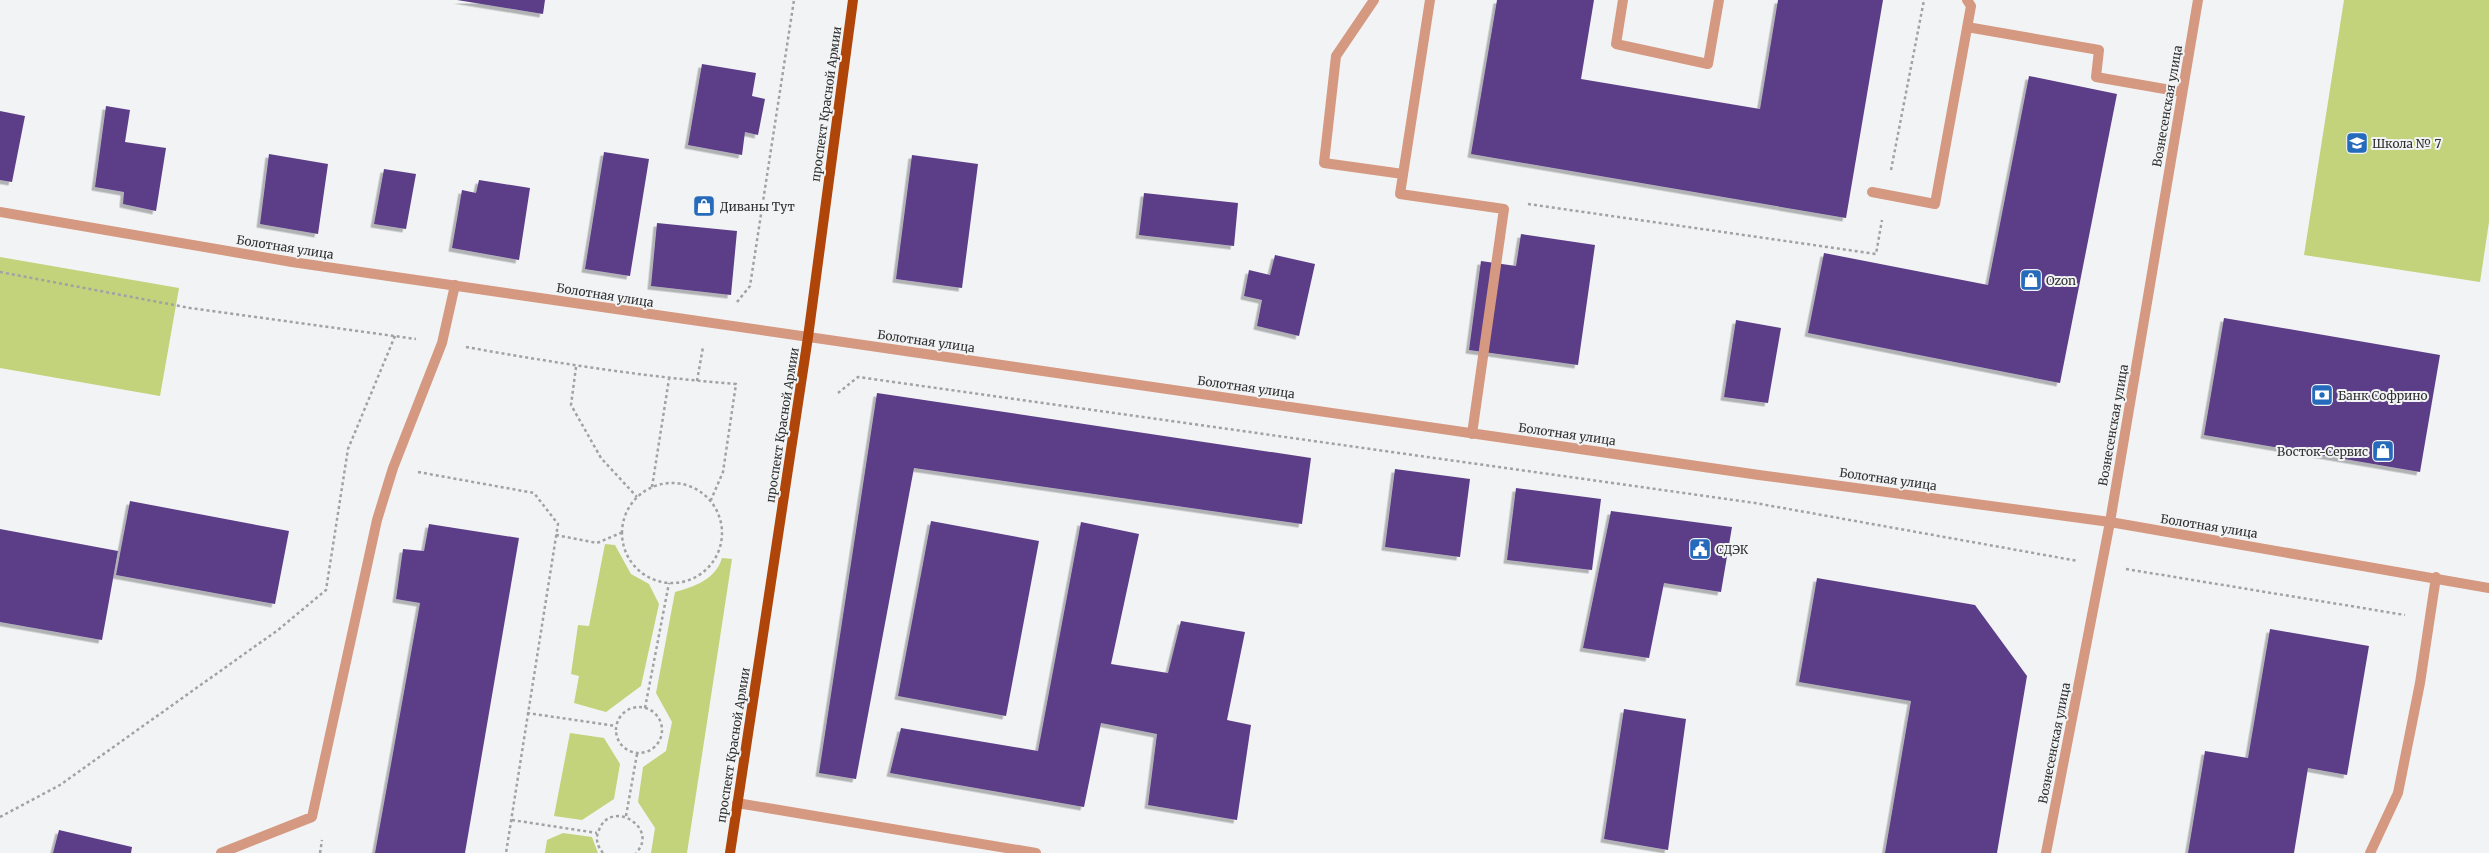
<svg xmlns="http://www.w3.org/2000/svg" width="2489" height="853" font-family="Merriweather,serif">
	<defs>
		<filter id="shadow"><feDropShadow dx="-3.5" dy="3.5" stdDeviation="0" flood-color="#0004"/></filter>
	</defs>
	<rect width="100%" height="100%" fill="#f2f3f4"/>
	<!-- green -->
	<path fill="#c2d37b" d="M2344,0h145v222l-9,60 -176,-27z
		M0,257l179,31 -19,108 -160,-28z
		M605,544l10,1 16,29 18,10 10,20 -18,82 -35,26 -32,-9 5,-27 -8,-2 7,-49 11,1z
		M722,558l10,1 -45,294h-36l4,-25 -17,-26 5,-35 23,-16 6,-29 -16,-29 19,-101c19,-5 41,-13 47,-34z
		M570,733l34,5 16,26 -6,35 -32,21 -28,-4z
		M563,833l29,4 6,16h-53l2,-13z"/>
	<!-- building -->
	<path fill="#5c3e87" filter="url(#shadow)" d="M457,0h88l-2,14z
		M1497,0h97l-13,79 179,30 18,-109h105l-37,218 -375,-64z
		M702,64l54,9 -4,23 13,3 -7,36 -13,-3 -3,23 -54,-10z
		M2029,76l88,18 -57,289 -252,-50 16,-80 164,32z
		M106,106l24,4 -5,32 41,6 -10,63 -33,-7 1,-12 -29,-5z
		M0,111l25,5 -13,66 -12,-2z
		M604,152l45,7 -19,117 -45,-7z
		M269,154l59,10 -10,70 -58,-10z
		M912,155l66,9 -16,124 -66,-9z
		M384,169l32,5 -10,55 -32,-5z
		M479,180l51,8 -11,72 -67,-12 10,-58 14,3z
		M1144,193l94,10 -4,43 -95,-11z
		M657,223l80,8 -6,64 -80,-9z
		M1521,234l74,11 -17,120 -109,-15 12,-89 35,5z
		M1275,255l40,9 -16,72 -42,-10 5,-26 -18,-4 5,-26 21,5z
		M2224,318l216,37 -20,117 -216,-37z
		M1736,320l45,8 -13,75 -44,-6z
		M877,393l434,65 -9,66 -388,-56 -58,311 -37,-6z
		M1395,469l75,10 -10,78 -75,-10z
		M1516,488l85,11 -9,71 -85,-10z
		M130,501l159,30 -14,73 -159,-29z
		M1611,511l121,16 -11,65 -57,-9 -15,75 -66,-10z
		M931,521l108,20 -33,175 -108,-20z
		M1081,522l58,12 -28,130 57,9 13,-52 64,11 -18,88 24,5 -14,95 -89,-15 9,-71 -56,-11 -17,84 -194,-34 11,-45 137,23z
		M429,524l90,14 -54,315h-90l45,-250 -24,-4 7,-50 21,2z
		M0,529l118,22 -16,89 -102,-18z
		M1817,578l158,27 52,71 -30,177h-112l26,-152 -112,-19z
		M2270,629l99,17 -22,129 -39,-7 -14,85h-106l17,-102 43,7z
		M1624,709l62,10 -18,131 -64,-11z
		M59,830l73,17 -1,6h-78z"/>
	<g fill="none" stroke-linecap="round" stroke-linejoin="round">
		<!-- path -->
		<path stroke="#a1a2a3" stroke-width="2.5" stroke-dasharray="3 3" stroke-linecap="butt" d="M1891,170l33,-170
			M1528,204l348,50 6,-34
			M0,272l190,36 226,31
			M737,302l13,-16 44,-286
			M466,347c90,16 179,30 270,37l-13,88 -12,28
			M576,367l-5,38 30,53 36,39
			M697,381l6,-34
			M838,393l20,-16 897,126 323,58
			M418,472l116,21 24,31 -52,329
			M622 533a50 50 0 1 1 100 0a50 50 0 1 1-100 0Z
			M652,487l17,-108
			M556,535l41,8 26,-11
			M2126,569l279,46
			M616 730a23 23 0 1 1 46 0a23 23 0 1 1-46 0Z
			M645,708l24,-125
			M527,713l89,13
			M626,816l11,-62
			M0,817l60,-32 218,-155 48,-40 22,-141 47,-113
			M512,820l85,13
			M320,853l2,-13
			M603,853c-6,-7 -8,-15 -4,-23 12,-32 61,-2 37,23"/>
		<!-- minor -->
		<path stroke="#d59880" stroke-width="10" d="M1374,0l-38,56 -12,107 79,11
			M1430,0l-30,194 104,15 -32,225
			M1623,0l-7,44 92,20 11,-64
			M1967,27l132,23 -3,27 86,15
			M1872,192l63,12 36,-198 -4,-6
			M0,212l292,50 1467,213 351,47 379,66
			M737,803l299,50
			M221,853l91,-36 65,-297 16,-52 49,-125 13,-58
			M2046,853l64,-331 88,-522
			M2370,853l28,-60 22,-110 16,-106"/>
		<!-- major -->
		<path stroke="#b04509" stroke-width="10" d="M730,853l78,-516 45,-337"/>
	</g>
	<!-- icons -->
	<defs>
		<g id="school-square" transform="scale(1.15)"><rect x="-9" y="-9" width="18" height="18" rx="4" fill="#266abb" stroke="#f2f3f4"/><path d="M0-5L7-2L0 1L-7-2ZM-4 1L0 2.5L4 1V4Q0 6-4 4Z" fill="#fff"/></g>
		<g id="shop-square" transform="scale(1.15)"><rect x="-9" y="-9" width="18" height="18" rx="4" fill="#266abb" stroke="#f2f3f4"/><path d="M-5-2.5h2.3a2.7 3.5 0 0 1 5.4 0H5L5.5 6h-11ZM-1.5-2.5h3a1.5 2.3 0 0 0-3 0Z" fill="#fff"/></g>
		<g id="bank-square" transform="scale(1.15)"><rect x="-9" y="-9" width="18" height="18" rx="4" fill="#266abb" stroke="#f2f3f4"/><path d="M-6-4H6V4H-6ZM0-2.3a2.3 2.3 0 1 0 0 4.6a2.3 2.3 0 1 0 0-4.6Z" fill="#fff"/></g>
		<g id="civic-square" transform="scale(1.15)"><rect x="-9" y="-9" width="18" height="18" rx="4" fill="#266abb" stroke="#f2f3f4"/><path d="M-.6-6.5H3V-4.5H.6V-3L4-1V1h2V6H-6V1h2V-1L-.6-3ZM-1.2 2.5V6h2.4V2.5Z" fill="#fff"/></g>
	</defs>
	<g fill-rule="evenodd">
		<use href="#school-square" x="2357" y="143"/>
		<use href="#shop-square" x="704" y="206"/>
		<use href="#shop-square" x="2031" y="280"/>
		<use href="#bank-square" x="2322" y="395"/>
		<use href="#shop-square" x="2383" y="451"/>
		<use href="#civic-square" x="1700" y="549"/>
	</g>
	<g text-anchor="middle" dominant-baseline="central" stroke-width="4" stroke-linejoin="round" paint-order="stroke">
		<!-- street labels -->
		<g font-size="12" fill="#2f3030" stroke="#f2f3f4">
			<text transform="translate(826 104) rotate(-82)">проспект Красной Армии</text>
			<text transform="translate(2167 106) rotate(-80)">Вознесенская улица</text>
			<text transform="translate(285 247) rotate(9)">Болотная улица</text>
			<text transform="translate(605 295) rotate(9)">Болотная улица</text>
			<text transform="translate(926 341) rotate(8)">Болотная улица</text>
			<text transform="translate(1246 387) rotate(8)">Болотная улица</text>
			<text transform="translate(782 425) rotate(-81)">проспект Красной Армии</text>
			<text transform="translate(2113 425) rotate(-80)">Вознесенская улица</text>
			<text transform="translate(1567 434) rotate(8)">Болотная улица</text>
			<text transform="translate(1888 479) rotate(8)">Болотная улица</text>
			<text transform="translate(2209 526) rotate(9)">Болотная улица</text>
			<text transform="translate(2054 743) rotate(-79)">Вознесенская улица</text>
			<text transform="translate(733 745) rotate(-81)">проспект Красной Армии</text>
		</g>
		<!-- poi labels -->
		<g font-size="12" fill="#2f3030" stroke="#f2f3f4" text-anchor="start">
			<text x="2372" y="143">Школа № 7</text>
			<text x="720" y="206">Диваны Тут</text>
			<text x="2046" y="280">Ozon</text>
			<text x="2338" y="395">Банк Софрино</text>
			<text x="2368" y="451" text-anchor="end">Восток-Сервис</text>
			<text x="1716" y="549">СДЭК</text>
		</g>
	</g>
</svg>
